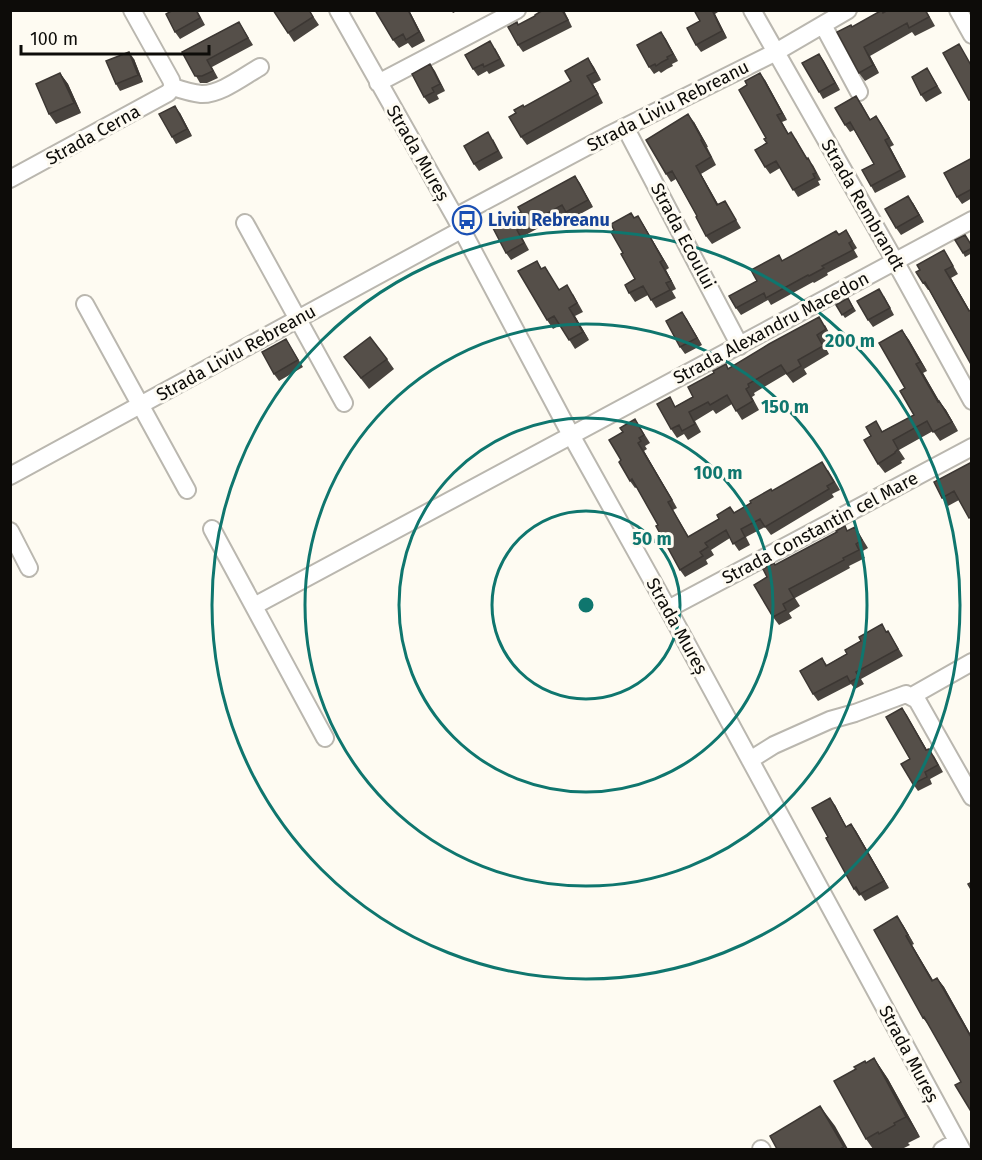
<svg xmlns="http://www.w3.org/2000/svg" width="982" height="1160" font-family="'Fira Sans',sans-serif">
	<rect width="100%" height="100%" fill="#fefbf2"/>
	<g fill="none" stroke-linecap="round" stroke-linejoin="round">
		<!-- minor casing -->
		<g stroke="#bab7af" stroke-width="20">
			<path id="minor" d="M132,10l39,70 2,7
				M338,10l117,207 116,218 97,174 294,541
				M752,10l143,251 77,140
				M958,10l14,25
				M823,25l36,67
				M378,83l139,-73
				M173,87c9,3 18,6 28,7 19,1 43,-18 59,-27
				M625,127l115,219
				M10,179l158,-86 5,-6
				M455,217l152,-81 169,-84 72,-42
				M245,223l99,180
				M85,304l102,186
				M10,476l451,-246
				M212,529l113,209
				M10,531l19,37
				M254,606l718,-386
				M668,609l304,-162
				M912,696l60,-34
				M750,760l24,-15 56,-25 25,-7 51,-19 11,6 55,97
				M761,1149l1,1
				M942,1150l15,-9"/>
		</g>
		<!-- minor -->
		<use href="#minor" stroke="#fff" stroke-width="16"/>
	</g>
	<!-- wall -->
	<path fill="#49443f" d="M197,10l8,15 -25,14 -5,-7z
		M273,10h36l10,15 -25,17z
		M409,10l16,31 -13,7 -4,-5 -9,5 -6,-8z
		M451,10h8l-6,3z
		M543,10h21l8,17 -49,25 -5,-7 1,-20 16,-9z
		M694,10h27l-6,4 12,24 -26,14 -5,-7 4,-24z
		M926,10l9,16 -20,10 -3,-4 -42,24 9,17 -14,8 -6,-8 -6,-46 30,-14z
		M239,22l14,23 -41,22 6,11 -11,5h-7l-18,-31z
		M661,32l17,29 -6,3 1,2 -6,3 -6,4 -2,-2 -5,3 -5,-7z
		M495,48l10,18 -16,8 -2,-3 -9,5 -5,-7z
		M819,54l21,36 -17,9 -4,-7z
		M588,58l13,22 -8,4 10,19 -76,42 -6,-8 4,-30 46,-26z
		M134,59l9,23 -23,9 -4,-7z
		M430,64l15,27 -8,4 2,4 -10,5 -5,-7z
		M927,68l15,25 -16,9 -5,-7z
		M60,73l8,11 13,29 -25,11 -7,-10z
		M765,80l22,40 -5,2 6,11 8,6 11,20 6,6 8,15 -3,1 2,4 -22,12 -18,-29 -10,6 -5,-7 2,-24 -1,-5z
		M861,103l9,16 6,-3 5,7 13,22 -4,2 16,30 -31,16 -4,-7 3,-22 -20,-34 -4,2 -5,-7z
		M180,113l12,23 -16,8 -4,-7z
		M694,122l14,25h-1l9,18 -15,9 17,30 7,-3 16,27 -29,16 -6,-8 -9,-20 -21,-37 -5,3 -5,-8z
		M493,139l10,19 -24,13 -5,-7z
		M972,158v40l-10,6 -5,-7z
		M575,176l18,31 -22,12 -5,-6 -44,24 7,13 -18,10 -5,-7 15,-41z
		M913,203l11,19 -23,13 -5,-7z
		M634,218l9,6 26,44 -3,2 10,19 -4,2 4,7 -20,10 -8,-13 -13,7 -6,-9 6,-14 -12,-26z
		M846,230l11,18 -3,2 4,7 -31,16 1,2 -14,8 -1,-1 -42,23 -3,-5 -27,15 -5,-7 21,-27 26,-20z
		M972,246v7l-7,4 -2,-4z
		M944,250l14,24 -7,4 19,33 2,55 -43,-76h-1l-5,-7 -3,-13z
		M537,261l5,8 3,-2 14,23 14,4 10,18 -8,4 14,24 -14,9 -15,-24 -7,4 -6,-9z
		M884,296l10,19 -21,12 -5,-7z
		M848,298l8,13 -11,7 -9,-13z
		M682,312l20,33 -17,9 -5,-7z
		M825,325l7,13 -9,5 6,11 -25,15 3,5 -14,9 -7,-9 -32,19 1,2 -3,2 7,13 -17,10 -10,-16 -16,10 -3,-4 -18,11 6,11 -13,8 -4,-6 -7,4 -6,-9 5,-23 17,-9 36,-28z
		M902,330l7,10 18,31 -4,2 16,28 7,9 12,21 -18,10 -7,-10 -34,19 6,9 -4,2 1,2 -17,10 -7,-9 5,-33 31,-16 -9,-27z
		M286,339l17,28 -24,14 -5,-7z
		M344,357l43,2 7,10 -25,20z
		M635,419l15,24 -5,3 2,3 -3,2 33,57 -4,2 16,27 30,-18 11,-12 4,6 38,-22 56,-21 12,20 -8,4 2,3 -63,38 -6,-8 -19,10 4,8 -11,6 -9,-13 -19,12 3,5 -8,5 2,4 -23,13 -5,-7 -22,-45 -21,-38 -2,1 -5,-7 -9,-21z
		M972,465v57l-13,-22 -11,6 -6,-8z
		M855,527l13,21 -7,4 4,6 -16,8 1,2 -55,30 5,8 -11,7 3,5 -13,7 -6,-8 -6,-40 9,-12z
		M888,631l15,25 -42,23 3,5 -9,5 -4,-5 -33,17 -5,-7 9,-36 5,7z
		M902,708l25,42 7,6 9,16 -13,7 2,5 -14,7 -5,-7 -3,-25z
		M835,805l11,22 5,-3 5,7 33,57 -24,13 -4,-6 -2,1 -5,-7 -26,-52z
		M903,925l11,19 -2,1 21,36 4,-3 7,9 28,50v76l-11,-31 -31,-55 -7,-9z
		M874,1058l14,21 32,58 -12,6 2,2 -8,4h-29l-7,-10v-76z"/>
	<!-- shaded-wall -->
	<path fill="#3c3733" d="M408,10h1l16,31 -6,-9z
		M712,10l3,4 12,24 -5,-7z
		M661,32l5,7 12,22 -5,-7z
		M864,47l6,9 9,17 -6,-8z
		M129,52l5,7 9,23 -5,-7z
		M819,54l5,7 16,29 -5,-7z
		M588,58l6,9 7,13 -6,-8z
		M430,64l5,7 10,20 -5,-7z
		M60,73l8,11 13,29 -7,-10z
		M760,73l5,7 22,40 -5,-7z
		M587,76l6,8 10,19 -5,-9z
		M175,106l5,7 12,23 -5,-7z
		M688,114l6,8 14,25 -6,-8z
		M885,140l5,7 16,30 -5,-7z
		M696,166l5,8 22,39 -6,-8z
		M575,176l5,7 13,24 -5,-7z
		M908,196l5,7 11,19 -5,-7z
		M638,216l5,8 26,44 -6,-8z
		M660,262l6,8 10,19 -5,-8z
		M945,270l6,8 21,37z
		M569,308l6,8 14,24 -6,-8z
		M682,312l5,7 15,26 -5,-7z
		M902,330l7,10 18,31 -7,-9z
		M916,364l7,9 22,38 -7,-9z
		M939,401l7,9 12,21 -6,-9z
		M638,443l6,8 33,57 -5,-8z
		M902,708l5,7 24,42 -5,-7z
		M830,798l5,7 15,29 -4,-7z
		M851,824l5,7 33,57 -5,-7z
		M897,916l6,9 11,19 -6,-9z
		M906,936l6,9 27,45 -7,-9z
		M937,978l7,9 28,50v2z
		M874,1058l14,21 32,58 -14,-20z
		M820,1106l15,20 13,23h-3l-1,-2z"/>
	<!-- building -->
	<path fill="#554f49" stroke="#3c3733" stroke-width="1.5" d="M173,10h23l4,8 -25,14 -9,-18z
		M273,10h36l4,7 -25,16z
		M375,10h33l11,22 -13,8 -3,-6 -10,6z
		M543,10h19l6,10 -50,25 -10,-18 9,-5 1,3 17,-9v-1z
		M694,10h18l10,21 -26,14 -9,-17 13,-7z
		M882,10l1,3 5,-3h37l4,7 -20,11 -2,-5 -43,24 9,18 -14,8 -22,-41 14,-7 1,2z
		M239,22l9,16 -41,22 6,11 -11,5h-7l-13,-24z
		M661,32l12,22 -6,3 1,2 -6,3 -6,4 -1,-2 -6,3 -12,-22z
		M490,41l10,18 -16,8 -1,-3 -10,5 -8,-14z
		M959,44l13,23v32l-3,1 -26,-47z
		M129,52l9,23 -22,9 -10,-23z
		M819,54l16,29 -16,9 -17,-29z
		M588,58l7,14 -8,4 11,18 -77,43 -12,-20 7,-4 -2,-3 9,-5 1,2 47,-26 -6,-10z
		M430,64l10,20 -8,4 2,4 -10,5 -12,-23z
		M927,68l10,18 -16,9 -9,-18z
		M60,73l14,30 -25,11 -13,-30z
		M760,73l22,40 -5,2 11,19 3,-2 16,27 1,-1 8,15 -3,1 2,4 -22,12 -17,-29 -11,6 -10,-17 12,-7 -3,-4 2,-1 -27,-48 8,-5 -2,-4z
		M856,96l14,24 6,-4 13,22 -4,2 16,30 -30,16 -9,-16 12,-6 -24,-42 -5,3 -10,-17z
		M175,106l12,23 -15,8 -13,-23z
		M688,114l14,25 -1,1 10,17 -15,9 21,39 8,-4 11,19 -30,16 -10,-19 1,-1 -25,-45 -6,3 -20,-34z
		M488,132l10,19 -24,13 -10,-18z
		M972,158v31l-15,8 -13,-24z
		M575,176l13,24 -22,12 -4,-7 -45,25 7,13 -18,10 -13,-25 28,-16 -3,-5z
		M908,196l11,19 -23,13 -11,-19z
		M631,213l3,5 4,-2 25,44 -3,2 11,19 -5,2 4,7 -19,10 -8,-14 -14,7 -4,-8 10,-6 -14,-25 2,-1 -12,-21 3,-2 -3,-6z
		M846,230l6,11 -3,2 4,7 -31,16 2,2 -15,8 -1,-1 -42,23 -2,-5 -28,15 -7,-12 28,-15 -6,-11 28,-15 3,6 54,-30 3,4z
		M965,235l7,11v2l-9,5 -8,-13z
		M944,250l9,16 -8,4 24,41 3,-2v57l-47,-84 -2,1 -7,-11 4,-2 -3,-5z
		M537,261l4,8 4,-2 14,23 8,-5 10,18 -8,5 14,24 -14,8 -15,-24 -7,4 -29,-49z
		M879,289l11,19 -22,12 -11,-19z
		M848,298l5,10 -11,7 -6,-10z
		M682,312l15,26 -17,9 -14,-26z
		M819,317l7,12 -9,6 6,11 -25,14 3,6 -14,8 -6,-9 -33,19 1,3 -3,2 7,12 -17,10 -9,-16 -17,10 -2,-3 -19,10 6,12 -13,7 -3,-6 -8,4 -14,-25 13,-7 5,10 18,-10 -5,-10 26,-14 -1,-2 13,-7 2,5 41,-25z
		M902,330l18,32 -4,2 22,38 1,-1 13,21 -19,10 -6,-11 -34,19 5,9 -3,3v1l-17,11 -14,-24 7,-4 -5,-9 10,-6 6,11 32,-17 -14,-24 5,-3 -26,-45z
		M370,337l17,22 -26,19 -17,-21z
		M286,339l12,21 -24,14 -12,-22z
		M635,419l9,16 -5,3 2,3 -3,2 34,57 -4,2 20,35 31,-18 -2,-4 13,-8 4,6 17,-10 -1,-2 21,-12 1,2 50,-29 12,20 -7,4 2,3 -64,38 -5,-8 -19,10 4,8 -12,7 -7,-14 -21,13 3,4 -8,5 3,4 -23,14 -24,-44 2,-1 -26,-46 -2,2 -11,-19 2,-2 -12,-20 14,-8 -3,-4z
		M970,463l2,2v51l-3,2 -15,-27 -12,7 -8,-16z
		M845,526l2,5 8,-4 7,13 -6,4 3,6 -16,8 1,2 -55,29 5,9 -11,6 3,6 -13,7 -19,-32 13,-8 -4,-8 11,-6 1,2 62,-33 -1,-1z
		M882,624l4,8 2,-1 10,18 -42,23 3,5 -9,5 -3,-6 -34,18 -13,-23 22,-13 4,8 21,-12 -2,-4 16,-9 -2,-4z
		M902,708l24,42 3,-1 9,16 -13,7 2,5 -14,7 -12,-20 9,-5 -24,-42z
		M830,798l16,29 5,-3 33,57 -24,13 -4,-7 -2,2 -28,-51 2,-1 -16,-29z
		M972,882v9l-4,-7z
		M897,916l11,19 -2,1 26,45 5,-3 35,61v74l-17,-28 6,-3 -37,-65 -1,1 -49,-88z
		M874,1058l32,59 -12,6 1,2 -16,9 -1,-2 -12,7 -32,-58 22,-12 -2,-2 11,-6 1,2z
		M820,1106l24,41 -4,2h-63l-7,-13z"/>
	<!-- distance rings -->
	<g fill="none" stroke="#0f766e" stroke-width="3">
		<circle cx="586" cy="605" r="94"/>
		<circle cx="586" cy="605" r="187"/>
		<circle cx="586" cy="605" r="281"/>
		<circle cx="586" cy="605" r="374"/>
	</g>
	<!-- icons -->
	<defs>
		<g id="bus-ring" transform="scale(1.5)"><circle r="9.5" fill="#fefbf2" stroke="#1a4fb4" stroke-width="1.5"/><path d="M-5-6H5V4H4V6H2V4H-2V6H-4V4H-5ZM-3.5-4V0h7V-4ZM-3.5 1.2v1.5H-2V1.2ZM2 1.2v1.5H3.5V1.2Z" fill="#1a4fb4"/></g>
	</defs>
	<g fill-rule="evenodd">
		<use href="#bus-ring" x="467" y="220"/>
	</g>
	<g text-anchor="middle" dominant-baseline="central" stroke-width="6" stroke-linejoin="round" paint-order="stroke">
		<!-- street labels -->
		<g font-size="18" fill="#0d0c09" stroke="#fefbf2">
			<text transform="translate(668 106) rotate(-27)">Strada Liviu Rebreanu</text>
			<text transform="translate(93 135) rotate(-29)">Strada Cerna</text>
			<text transform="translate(418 153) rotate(60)">Strada Mureș</text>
			<text transform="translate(863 205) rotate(60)">Strada Rembrandt</text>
			<text transform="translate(683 236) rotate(62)">Strada Ecoului</text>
			<text transform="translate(771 328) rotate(-28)">Strada Alexandru Macedon</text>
			<text transform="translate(236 353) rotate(-29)">Strada Liviu Rebreanu</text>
			<text transform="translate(820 528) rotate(-28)">Strada Constantin cel Mare</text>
			<text transform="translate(677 626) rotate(61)">Strada Mureș</text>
			<text transform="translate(909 1054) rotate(62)">Strada Mureș</text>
		</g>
		<!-- transit labels -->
		<g font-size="18" font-weight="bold" fill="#164399" stroke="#fefbf2" text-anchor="start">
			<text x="488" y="220">Liviu Rebreanu</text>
		</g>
	</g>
	<circle cx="586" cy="605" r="9" fill="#0f766e" stroke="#fefbf2" stroke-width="3"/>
	<g font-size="18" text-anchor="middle" font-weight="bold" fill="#0f766e" stroke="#fefbf2" stroke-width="6" stroke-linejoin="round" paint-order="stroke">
		<text x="850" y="347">200 m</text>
		<text x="785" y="413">150 m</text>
		<text x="718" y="479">100 m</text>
		<text x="652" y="545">50 m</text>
	</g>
	<!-- border -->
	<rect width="982" height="1160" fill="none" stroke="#0d0c09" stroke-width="24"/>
	<!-- scale -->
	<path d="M21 45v9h188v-9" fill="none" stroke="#0d0c09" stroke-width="3"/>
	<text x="30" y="45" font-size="18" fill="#0d0c09" stroke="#fefbf2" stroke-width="4.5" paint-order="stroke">100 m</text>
</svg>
